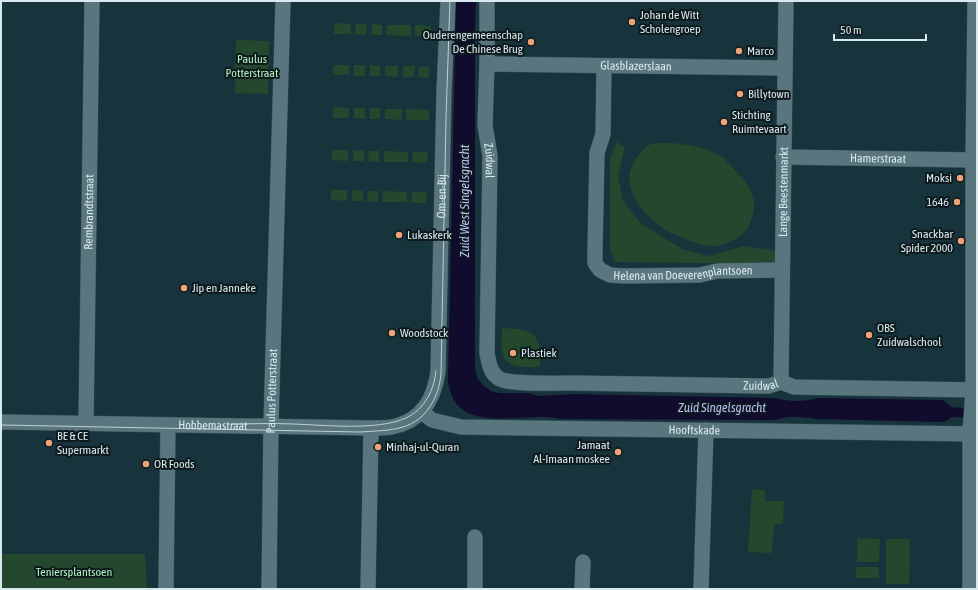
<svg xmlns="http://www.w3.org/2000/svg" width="978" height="590" font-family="'Asap Condensed',sans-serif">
	<rect width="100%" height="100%" fill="#17333b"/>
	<!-- green -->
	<path fill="#24482d" d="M335,23l16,1v10h-17z
		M356,24h11l-1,11 -11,-1z
		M372,24l10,1v10h-11z
		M387,25h24v11l-25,-1z
		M415,25l16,1 -1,10h-15z
		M236,40l33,1 -1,53 -33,-1z
		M333,65h16v10h-16z
		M354,65h11v11h-11z
		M370,65l10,1v10h-10z
		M385,66h13v11l-13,-1z
		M403,66h12l-1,11h-11z
		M419,67h10v11l-11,-1z
		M333,107l16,1v10h-16z
		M354,108h11v11l-11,-1z
		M370,108h10v11h-10z
		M385,109h17v11l-17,-1z
		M406,109l23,1v10h-23z
		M617,142l8,5 -7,29 5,25 17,22 42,26 27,7 34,-10 35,5v13l-163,-2 -5,-13v-90z
		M672,143c17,2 32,4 47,12 5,2 9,8 13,12 16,17 28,30 19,53 -1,3 -2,6 -4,9 -6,8 -20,16 -31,17 -14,2 -48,-13 -59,-22 -17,-14 -37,-40 -23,-62 4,-6 10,-15 17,-18 5,-2 15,0 21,-1z
		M332,150h16v11l-16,-1z
		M353,150l11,1v10h-11z
		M369,151h10v11l-11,-1z
		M384,151l24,1v10h-24z
		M413,152h15l-1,11 -15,-1z
		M331,190h16v11l-16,-1z
		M352,190l11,1v10h-11z
		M368,191h10v11l-11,-1z
		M383,191l24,1v10h-24z
		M412,192h15l-1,11h-15z
		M502,328c14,1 33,0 37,17 2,6 1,15 1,22 -14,0 -36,3 -38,-16 -1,-7 0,-16 0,-23z
		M752,489l13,1v11h19l-1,23h-9l-2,29 -24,-1z
		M857,538l23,1 -1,23h-22z
		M886,539h24l-1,45h-23z
		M1,554h144l2,35h-146z
		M856,567h23v11h-23z"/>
	<!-- water -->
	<path fill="#110b2e" d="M456,1h20l-1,27v340l2,10 7,8 7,5 8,2h29l10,3 34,-2 203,4c15,4 28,4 43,0l125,2 8,7 26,2v9l-25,-1 -6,4 -6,1 -124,-3c-14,-2 -27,-4 -40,1l-216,-1c-37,-9 -106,20 -112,-39z"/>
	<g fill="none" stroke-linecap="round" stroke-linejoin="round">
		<!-- street casing -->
		<g stroke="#385057" stroke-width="16">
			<g id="street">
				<path id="s1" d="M487,1v63l-2,61 5,31 -3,197c2,10 3,21 13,26 13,6 56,4 72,4 66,1 131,2 197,3l12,-4 13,5 183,3"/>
				<path id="s2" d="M487,64l298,4"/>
				<path id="s3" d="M604,66l-1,68 -6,19 -2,97v13l5,7 10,5 14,1 76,-1 17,-4 65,-1"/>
				<path id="s4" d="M783,157l190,3"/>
				<path id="s5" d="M781,382l5,-381"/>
				<path id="s6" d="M422,412l10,8 29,7 516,7"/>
				<path id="s7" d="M1,422l370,6c7,0 14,0 21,-1 30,-6 42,-28 46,-55l6,-280 4,-91"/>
				<path id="s8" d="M86,424l6,-423"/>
				<path d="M166,589l2,-164"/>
				<path id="s9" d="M269,589l2,-166 12,-422"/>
				<path d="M368,589l3,-161"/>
				<path d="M475,589v-52"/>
				<path d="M582,589l1,-27"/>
				<path d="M701,589l5,-159"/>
				<path d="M970,589v-155l3,-44v-230l2,-159"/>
			</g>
		</g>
		<!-- street -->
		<use href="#street" stroke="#59767f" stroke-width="15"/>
		<!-- tram -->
		<path stroke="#bed0d5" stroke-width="1" d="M231,424c21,0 41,-1 62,0 32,1 84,7 113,-6 19,-9 28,-28 30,-47
			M1,425l359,7c14,-1 30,-1 43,-5 24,-7 36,-31 38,-53l5,-256 4,-117"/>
	</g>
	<!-- markers -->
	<g fill="#efa378" stroke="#0d191c" stroke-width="1.5">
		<circle cx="632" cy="22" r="4"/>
		<circle cx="531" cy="42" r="4"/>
		<circle cx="739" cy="51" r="4"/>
		<circle cx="740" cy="94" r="4"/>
		<circle cx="724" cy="122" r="4"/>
		<circle cx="960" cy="178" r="4"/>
		<circle cx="957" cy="202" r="4"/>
		<circle cx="399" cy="235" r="4"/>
		<circle cx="961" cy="241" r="4"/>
		<circle cx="184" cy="288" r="4"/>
		<circle cx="392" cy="333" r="4"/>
		<circle cx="869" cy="335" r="4"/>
		<circle cx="513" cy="353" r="4"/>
		<circle cx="49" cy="443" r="4"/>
		<circle cx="378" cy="447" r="4"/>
		<circle cx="618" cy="452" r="4"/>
		<circle cx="146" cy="464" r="4"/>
	</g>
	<g text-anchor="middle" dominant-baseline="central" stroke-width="4" stroke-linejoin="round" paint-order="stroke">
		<!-- poi labels -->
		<g font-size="12" fill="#d8e8ed" stroke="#0d191c" text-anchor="start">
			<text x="640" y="15">Johan de Witt<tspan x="640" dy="14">Scholengroep</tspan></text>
			<text x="523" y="35" text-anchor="end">Ouderengemeenschap<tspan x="523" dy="14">De Chinese Brug</tspan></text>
			<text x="747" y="51">Marco</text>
			<text x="748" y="94">Billytown</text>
			<text x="732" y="115">Stichting<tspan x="732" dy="14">Ruimtevaart</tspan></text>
			<text x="952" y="178" text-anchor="end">Moksi</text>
			<text x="949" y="202" text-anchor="end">1646</text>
			<text x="953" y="234" text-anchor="end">Snackbar<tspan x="953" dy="14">Spider 2000</tspan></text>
			<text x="407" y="235">Lukaskerk</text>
			<text x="192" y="288">Jip en Janneke</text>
			<text x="877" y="328">OBS<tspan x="877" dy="14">Zuidwalschool</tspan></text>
			<text x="400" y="333">Woodstock</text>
			<text x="521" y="353">Plastiek</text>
			<text x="57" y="436">BE &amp; CE<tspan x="57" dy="14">Supermarkt</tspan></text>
			<text x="610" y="445" text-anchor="end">Jamaat<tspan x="610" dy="14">Al-Imaan moskee</tspan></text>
			<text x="386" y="447">Minhaj-ul-Quran</text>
			<text x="154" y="464">OR Foods</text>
		</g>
		<!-- park labels -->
		<g font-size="12" fill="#b1f3c0" stroke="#0d191c">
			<text x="252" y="59">Paulus<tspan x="252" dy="14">Potterstraat</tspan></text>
			<text x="74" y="572">Teniersplantsoen</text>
		</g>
		<!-- street labels -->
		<g font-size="12" fill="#d8e8ed" stroke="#0d191c">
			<text stroke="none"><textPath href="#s2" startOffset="149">Glasblazerslaan</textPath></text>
			<text stroke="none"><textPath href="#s4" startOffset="95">Hamerstraat</textPath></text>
			<text stroke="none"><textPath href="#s1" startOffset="160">Zuidwal</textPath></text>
			<text stroke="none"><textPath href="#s5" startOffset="190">Lange Beestenmarkt</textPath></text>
			<text stroke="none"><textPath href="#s7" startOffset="644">Om-en-Bij</textPath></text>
			<text stroke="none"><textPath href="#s8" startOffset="212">Rembrandtstraat</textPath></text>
			<text stroke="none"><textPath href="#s3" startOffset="291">Helena van Doeverenplantsoen</textPath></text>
			<text stroke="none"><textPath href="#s1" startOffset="644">Zuidwal</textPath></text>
			<text stroke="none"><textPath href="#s9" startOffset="198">Paulus Potterstraat</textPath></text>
			<text stroke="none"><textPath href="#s7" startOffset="212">Hobbemastraat</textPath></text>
			<text stroke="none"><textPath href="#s6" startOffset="276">Hooftskade</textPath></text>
		</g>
		<!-- water labels -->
		<g font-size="13" font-style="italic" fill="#bfbdf5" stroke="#0d191c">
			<text transform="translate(464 201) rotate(-90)">Zuid West Singelsgracht</text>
			<text x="722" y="407">Zuid Singelsgracht</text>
		</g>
	</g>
	<!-- border -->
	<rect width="978" height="590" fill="none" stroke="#d8e8ed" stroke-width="4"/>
	<!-- scale -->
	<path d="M834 34v6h92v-6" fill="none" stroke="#d8e8ed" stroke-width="2"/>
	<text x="840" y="34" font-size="12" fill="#d8e8ed" stroke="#0d191c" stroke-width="3" paint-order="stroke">50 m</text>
</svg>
